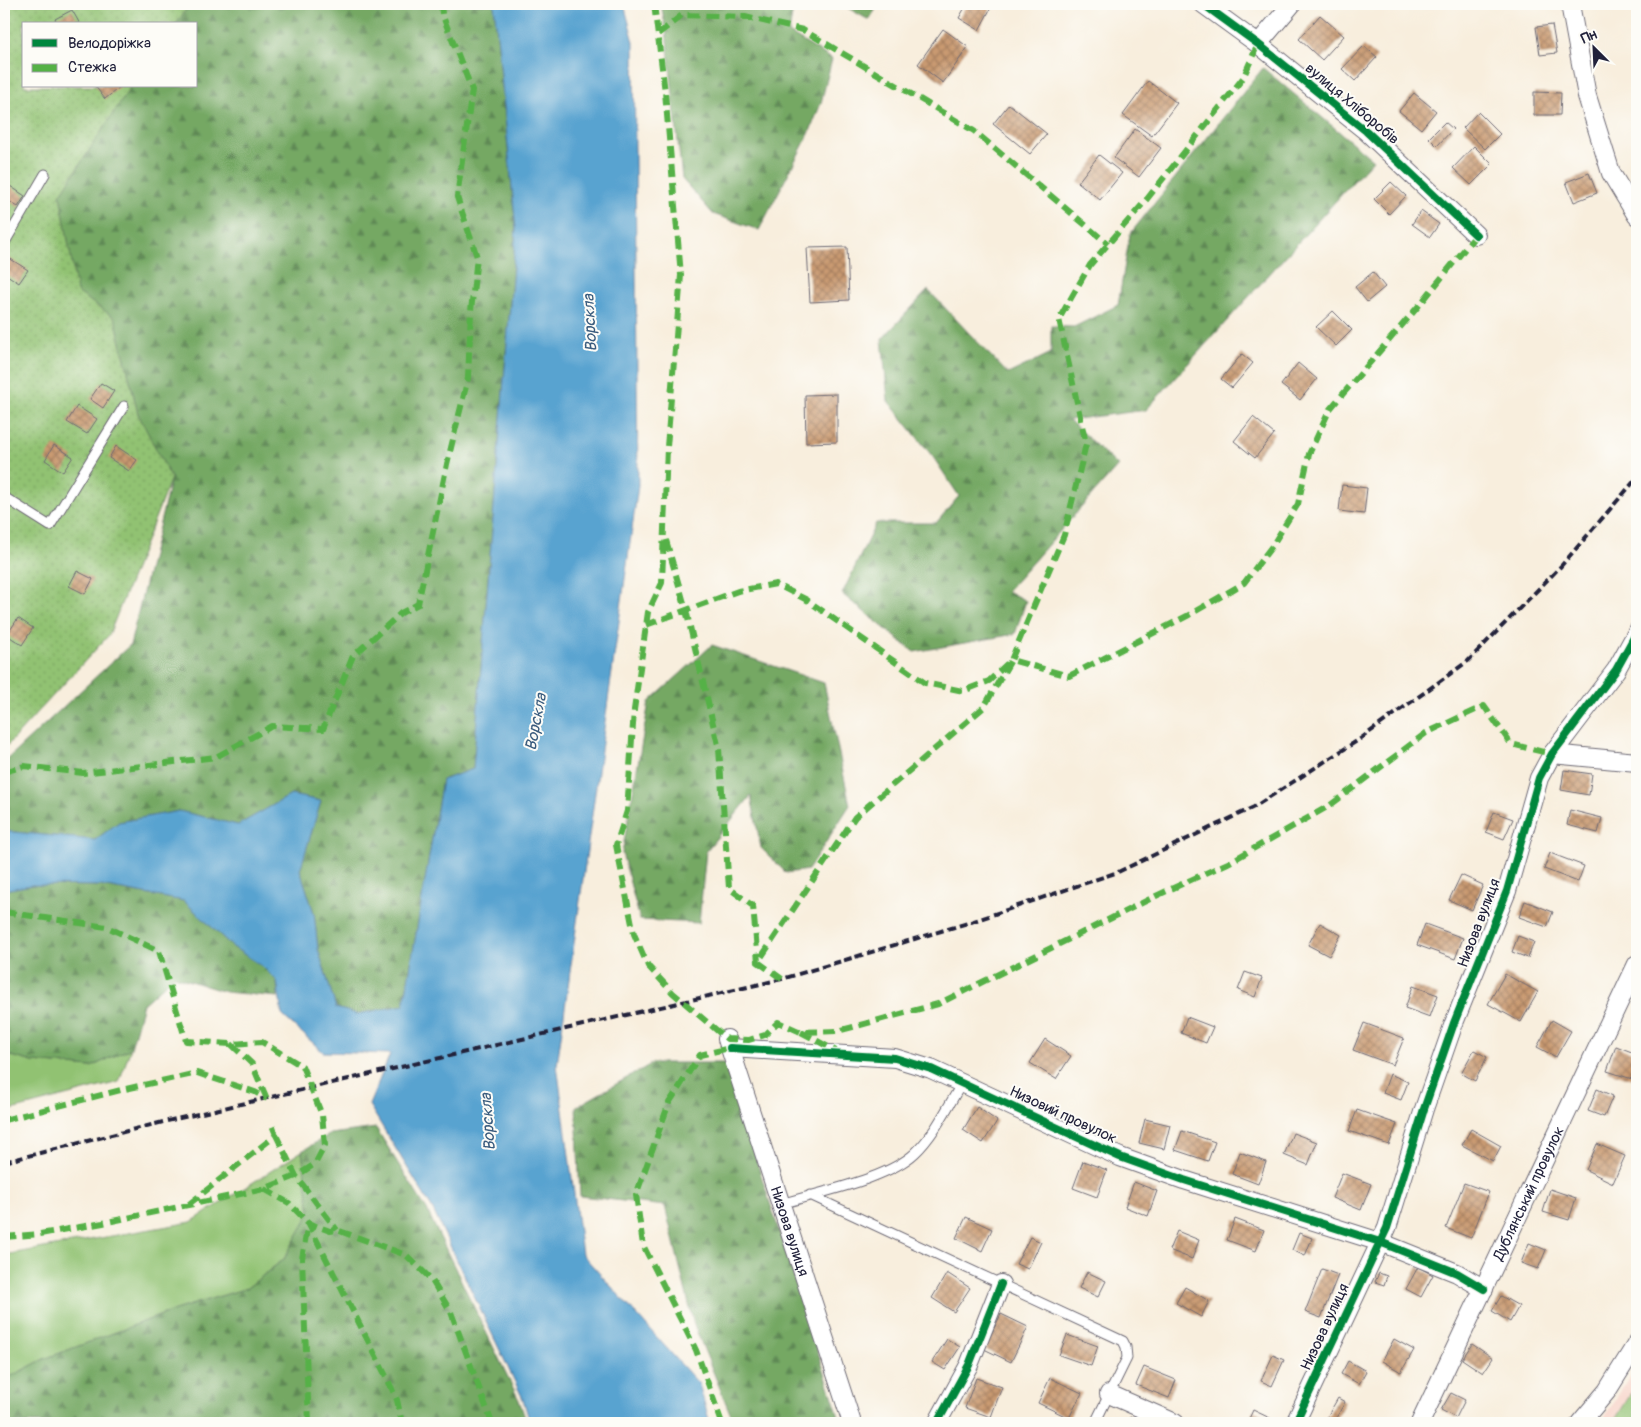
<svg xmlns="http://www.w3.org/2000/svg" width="1641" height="1427" font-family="Pangolin,sans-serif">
	<defs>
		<pattern id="forest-firs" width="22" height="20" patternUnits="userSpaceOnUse" patternTransform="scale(1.25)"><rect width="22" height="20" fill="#74a864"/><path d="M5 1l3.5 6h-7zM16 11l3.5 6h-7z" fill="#5f8854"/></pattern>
		<pattern id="garden-dots" width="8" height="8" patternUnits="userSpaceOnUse" patternTransform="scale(1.25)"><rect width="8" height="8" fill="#91c272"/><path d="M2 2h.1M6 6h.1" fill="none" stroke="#7da664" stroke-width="1.8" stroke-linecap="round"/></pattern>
		<pattern id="building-cross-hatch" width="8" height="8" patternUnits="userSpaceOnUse" patternTransform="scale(1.25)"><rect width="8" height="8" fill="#c99a71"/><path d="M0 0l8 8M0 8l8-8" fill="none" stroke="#a37d5e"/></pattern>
	</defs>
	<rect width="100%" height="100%" fill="#fdfcf7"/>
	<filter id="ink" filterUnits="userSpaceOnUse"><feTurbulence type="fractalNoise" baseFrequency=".02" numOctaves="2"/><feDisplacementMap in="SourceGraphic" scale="10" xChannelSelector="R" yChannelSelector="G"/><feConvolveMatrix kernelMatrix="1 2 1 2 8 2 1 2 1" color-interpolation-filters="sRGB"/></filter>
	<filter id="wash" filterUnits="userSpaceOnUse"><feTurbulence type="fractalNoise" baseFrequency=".0096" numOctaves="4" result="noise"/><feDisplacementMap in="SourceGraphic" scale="20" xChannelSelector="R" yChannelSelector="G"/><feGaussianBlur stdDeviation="1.12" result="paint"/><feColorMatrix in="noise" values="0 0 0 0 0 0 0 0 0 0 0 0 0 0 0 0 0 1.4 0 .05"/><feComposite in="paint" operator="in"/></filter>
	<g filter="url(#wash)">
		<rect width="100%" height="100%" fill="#f8eedd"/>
		<!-- built -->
		<path fill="#f7d1c6" d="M1637,1365v58h-36z"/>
		<!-- green -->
		<path fill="#91c272" stroke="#5a7256" d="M131,1048l-12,34 -115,30v-58l29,8 58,5z
			M302,1151l9,62 -27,46 -37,29 -72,22 -131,49 -40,21v-125l187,-33z
			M1637,1384v39h-24z"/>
		<!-- forest -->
		<path fill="url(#forest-firs)" stroke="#4b6550" d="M190,4h304l22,225 -43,540 -31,11 -38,225 -47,9 -21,-6 -18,-59 -4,-36 -14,-43 21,-69 -30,-6 -53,30 -59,-14 -60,11 -24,18 -91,-9v-69l126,-117 41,-167 -33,-64 -23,-96 -38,-26 -17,-97 71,-109h65v-62h-20z
			M661,4h218l-10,16 -23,-13 -53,2 -4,24 43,26 -11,44 -12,31 -50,96 -46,-16 -31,-35 -16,-149z
			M1263,68l110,92 -227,250 -77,10 49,46 -111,125 19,10 -11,33 -101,18 -72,-58 34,-71h60l23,-27 -26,-39 -45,-56 -6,-62 46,-49 80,84 43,-21v-27l23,1 44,-22 12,-71z
			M712,645l112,38 26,122 -42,65 -22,3 -25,-25 -10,-52 -45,55 -7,72 -59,-3 -18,-67 27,-151z
			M32,885l69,1 83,15 49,46 29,19 15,15 1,16 -53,-5 -51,-16 -31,28 -12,44 -40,19 -58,-5 -29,-8v-164z
			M653,1063h72l116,360h-107l-40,-98 -29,-119 -85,-10 -4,-89z
			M376,1128l51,82 92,190 8,23h-523v-43l40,-21 131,-49 72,-22 37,-29 26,-46 -8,-62 28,-17z"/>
		<!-- garden -->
		<path fill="url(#garden-dots)" stroke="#5a7256" d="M4,4h186l-14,20h-152v62h107l-71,109 17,97 38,26 23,96 33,64 -62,157 -105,114z"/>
		<!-- water -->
		<path fill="#58a3d0" stroke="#3d6286" d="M494,4h130l10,38 4,444 -81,579 25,189 117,130 11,39h-180l-7,-24 -91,-191 -63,-103 21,-51 -67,-2 -41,-37 -5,-34 -15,-15 -29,-19 -49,-46 -83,-15 -69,-1 -28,5v-59l91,9 24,-18 60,-11 59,14 53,-30 30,6 -21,69 14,43 4,36 18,59 21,6 47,-9 38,-225 31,-11 43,-540z"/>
		<g id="blocks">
			<!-- building -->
			<path fill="url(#building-cross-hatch)" d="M154,4h15l-2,5z
				M967,4h26l-14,26 -20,-12z
				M72,10l8,14h-22l-3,-5z
				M1320,15l24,21 -22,24 -23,-21z
				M1552,25l5,28 -17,2 -4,-28z
				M943,29l25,18 -25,36 -25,-19z
				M1364,46l13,11 -22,24 -13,-12z
				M1148,81l29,22 -25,33 -29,-21z
				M95,86h26l-16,13z
				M1534,92l27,1 -1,22h-26z
				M1414,93l22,18 -15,18 -22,-18z
				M1009,104l38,30 -17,20 -37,-30z
				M1478,112l22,22 -15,15 -22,-21z
				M1445,122l8,7 -16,17 -8,-8z
				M1135,129l26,19 -22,29 -25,-19z
				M1474,146l18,18 -21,21 -18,-17z
				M1099,155l23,18 -22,27 -22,-18z
				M1589,173l8,20 -23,9 -8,-20z
				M4,182l21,14 -7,11 -14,-9z
				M1391,182l15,14 -17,18 -15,-15z
				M1421,211l18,13 -9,13 -18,-13z
				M847,247l2,53 -39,2 -3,-54z
				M9,258l19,12 -9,13 -15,-10v-6z
				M1373,272l12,15 -18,15 -12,-15z
				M1333,311l19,19 -16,16 -20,-19z
				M1242,354l11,9 -21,25 -11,-9z
				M1298,363l19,16 -17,21 -19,-15z
				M101,383l13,8 -11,17 -13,-9z
				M837,394v48l-31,1 -1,-48z
				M77,406l20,13 -10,15 -20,-12z
				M1253,417l21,17 -19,24 -21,-17z
				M54,445l19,12 -10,15 -18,-12z
				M116,446l21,14 -8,11 -20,-13z
				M1342,485l25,3 -3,26 -25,-3z
				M77,571l16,8 -8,15 -16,-8z
				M18,618l15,10 -11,17 -15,-10z
				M1564,770l28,4 -3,21 -28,-5z
				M1570,810l32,8 -4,15 -31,-8z
				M1494,812l19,7 -9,20 -18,-7z
				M1550,853l34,13 -6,16 -34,-13z
				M1461,875l22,10 -11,25 -23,-10z
				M1525,901l28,11 -6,15 -28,-10z
				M1320,923l21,12 -12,21 -21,-11z
				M1425,924l38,14 -8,21 -38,-14z
				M1518,936l16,6 -6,16 -16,-6z
				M1245,972l17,6 -7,19 -17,-7z
				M1505,974l33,18 -17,30 -33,-18z
				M1413,986l25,9 -8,22 -25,-9z
				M1187,1017l26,10 -7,16 -25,-10z
				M1552,1020l19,11 -15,26 -19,-10z
				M1364,1023l40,15 -11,27 -40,-15z
				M1045,1039l26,17 -15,23 -26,-16z
				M1616,1046l21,8v11l-5,14 -25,-8z
				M1474,1050l13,7 -12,24 -14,-8z
				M1390,1074l18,8 -7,18 -18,-7z
				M1597,1089l16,7 -9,21 -16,-6z
				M977,1107l20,14 -14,22 -20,-13z
				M1357,1110l40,14 -8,21 -40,-14z
				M1145,1119l25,6 -6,24 -25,-6z
				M1471,1129l30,17 -8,15 -31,-16z
				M1182,1131l33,11 -7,19 -33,-11z
				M1293,1133l24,9 -9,23 -24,-10z
				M1597,1144l28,12 -12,27 -27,-13z
				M1240,1152l26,10 -8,22 -26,-10z
				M1083,1161l24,9 -10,27 -24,-9z
				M1342,1173l29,11 -10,26 -29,-12z
				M1134,1182l23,9 -9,25 -23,-9z
				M1464,1183l25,9 -18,46 -25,-10z
				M1550,1189l26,9 -7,22 -26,-8z
				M966,1217l26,12 -10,22 -26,-13z
				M1235,1219l29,11 -8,21 -29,-11z
				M1177,1231l22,9 -7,19 -23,-9z
				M1299,1233l13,5 -7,18 -13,-6z
				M1030,1237l11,5 -13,27 -12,-5z
				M1529,1243l17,7 -8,19 -17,-6z
				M1418,1267l15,8 -12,22 -15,-8z
				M1322,1269l16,6 -17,43 -16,-6z
				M1087,1272l19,9 -8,16 -19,-9z
				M947,1273l23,15 -16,24 -22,-14z
				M1379,1273l8,3 -3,9 -9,-3z
				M1185,1287l24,14 -8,16 -25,-14z
				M1501,1296l18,10 -9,16 -18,-11z
				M1001,1314l27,13 -17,35 -27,-13z
				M1067,1335l31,11 -7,20 -32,-11z
				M947,1339l13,8 -15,23 -13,-8z
				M1394,1339l20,11 -13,22 -19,-11z
				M1472,1344l21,14 -10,15 -21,-14z
				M1273,1355l11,5 -12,26 -11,-5z
				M1348,1361l18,10 -7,13 -18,-10z
				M1144,1367l32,13 -7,18 -33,-13z
				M976,1378l26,9 -11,30 -26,-9z
				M1050,1378l32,15 -13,25 -31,-15z
				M1451,1393l14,7 -9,18 -15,-8z
				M1338,1398l7,4 -11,20 -7,-5z
				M1253,1410l21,10 -1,3h-26z
				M1130,1417l15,6h-18z"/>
		</g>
	</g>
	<g filter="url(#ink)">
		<use href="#blocks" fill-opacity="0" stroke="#6d6974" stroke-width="1"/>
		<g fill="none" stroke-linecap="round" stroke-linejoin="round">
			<!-- lane casing -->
			<g stroke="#6d6974" stroke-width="11">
				<path id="lane" d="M4,244l41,-70
					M4,497l46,29 74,-120
					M810,1195l313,146 3,6 1,11 -32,65
					M781,1204c38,-12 105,-24 134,-51 20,-19 33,-47 47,-70"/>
			</g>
			<!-- street casing -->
			<g stroke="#6d6974" stroke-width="20">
				<g id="street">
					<path d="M1203,4l55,40 108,87 110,104"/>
					<path d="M1570,4l17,92 24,77 26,43"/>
					<path d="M1258,44l34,-40"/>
					<path d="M1552,754l85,8"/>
					<path id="s1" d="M727,1039l125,384"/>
					<path d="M730,1048l165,10 36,11 189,88 64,23 196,62 77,31 27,16"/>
					<path d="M1109,1394l66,29"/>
					<path d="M937,1423l32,-58 32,-81"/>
					<path d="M1295,1423l92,-195 37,-119 30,-86 53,-132 32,-113 13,-24 64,-84 21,-38"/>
					<path id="s2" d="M1420,1423l217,-459"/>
					<path d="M1580,1423l27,-32 30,-48"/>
				</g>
			</g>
			<!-- lane -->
			<use href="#lane" stroke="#fff" stroke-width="9"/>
			<!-- street -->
			<use href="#street" stroke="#fff" stroke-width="18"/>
			<!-- rail -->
			<path stroke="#22223b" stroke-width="4" stroke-dasharray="8 4" stroke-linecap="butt" d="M4,1162l159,-40 619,-143 189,-57 147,-50 136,-65 106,-68 108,-78 93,-95 76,-88"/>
			<!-- quiet -->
			<path stroke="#55b146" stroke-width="6" stroke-dasharray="12 6" stroke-linecap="butt" d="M654,4l11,88 16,183 -14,172 -5,136 -14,29 -14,98 -7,101 -11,34 18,89 14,32 25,27 54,46 22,1 16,-5 13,-13 23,10 37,-1 100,-27 218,-108 72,-33 101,-57 97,-73 58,-27 27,38 41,10
				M658,34l24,-19 63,2 58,13 171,101 134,113
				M666,540l20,70 33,139 10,139 24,18 5,56
				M646,625l92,-34 38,-7 31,16 118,83 38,8 26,-10 22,-21 53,-125 22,-91 -27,-125 31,-54 57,-66 96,-121 15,-34
				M4,772l20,-6 59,7 133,-16 56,-31 51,3 30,-73 48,-43 17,-9 29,-140 21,-86 3,-67 6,-54 -20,-60 15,-107 -30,-76 -1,-10
				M4,912l103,15 52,24 27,90 45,3 31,-2 40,24 20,49 3,30 -10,19 -19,12 -32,13 -161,34 -63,11 -36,3
				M782,979l-24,-17 97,-145 129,-110 27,-47 58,16 120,-61 55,-32 28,-37 26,-42 11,-50 21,-45 92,-107 54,-67
				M801,1032l35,19
				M231,1044l21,20 15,35
				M4,1120l117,-30 76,-17 58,19 12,7
				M276,1135l20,41 41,54
				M264,1189l25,14 19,20 79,155 10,22 5,23
				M189,1204l87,-69 -4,-10
				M309,1423l-7,-164 6,-36 22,8 7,-1 69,25 25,24 20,33 41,111
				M722,1423l-26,-73 -53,-105 -7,-50 33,-92 31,-48 30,-7"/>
			<!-- cycleway casing -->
			<g stroke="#fdfcf7" stroke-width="11">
				<path id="cycleway" d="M1203,4l55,40 108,87 110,104
					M730,1048l165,10 36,11 189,88 64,23 196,62 77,31 27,16
					M937,1423l32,-58 32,-81
					M1295,1423l92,-195 37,-119 30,-86 53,-132 32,-113 13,-24 64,-84 21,-38"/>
			</g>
			<!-- cycleway -->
			<use href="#cycleway" stroke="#00873e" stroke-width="8"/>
		</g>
	</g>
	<g text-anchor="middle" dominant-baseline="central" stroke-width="4" stroke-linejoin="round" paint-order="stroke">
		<!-- street labels -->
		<g font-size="15" fill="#22223b" stroke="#fdfcf7">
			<text transform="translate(1352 104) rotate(40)">вулиця Хліборобів</text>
			<text transform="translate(1479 923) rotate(-69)">Низова вулиця</text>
			<text transform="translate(1063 1115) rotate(25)">Низовий провулок</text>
			<text stroke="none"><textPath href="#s2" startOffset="254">Дублянський провулок</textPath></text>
			<text stroke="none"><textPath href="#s1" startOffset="202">Низова вулиця</textPath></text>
			<text transform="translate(1325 1327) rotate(-65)">Низова вулиця</text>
		</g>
		<!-- water labels -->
		<g font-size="16" font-style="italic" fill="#3a5c7e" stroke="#fdfcf7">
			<text transform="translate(590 323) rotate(-93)">Ворскла</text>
			<text transform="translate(536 722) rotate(-79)">Ворскла</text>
			<text transform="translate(488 1122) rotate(-94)">Ворскла</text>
		</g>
	</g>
	<!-- margin -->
	<rect width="1641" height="1427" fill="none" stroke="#fdfcf7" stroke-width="20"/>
	<!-- legend -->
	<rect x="22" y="22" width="175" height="65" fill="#fdfcf7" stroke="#a5a5ac"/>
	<rect x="32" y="39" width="25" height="8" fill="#00873e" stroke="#a5a5ac"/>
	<text x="68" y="48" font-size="15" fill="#22223b">Велодоріжка</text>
	<rect x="32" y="64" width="25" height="8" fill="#55b146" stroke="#a5a5ac"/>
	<text x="68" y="72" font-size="15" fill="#22223b">Стежка</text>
	<!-- north arrow -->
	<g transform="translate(1594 48) rotate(336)" stroke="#fdfcf7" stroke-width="4" paint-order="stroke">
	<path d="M0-4L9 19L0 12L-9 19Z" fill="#22223b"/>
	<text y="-8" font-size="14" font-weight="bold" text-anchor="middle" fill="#22223b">Пн</text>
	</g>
</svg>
